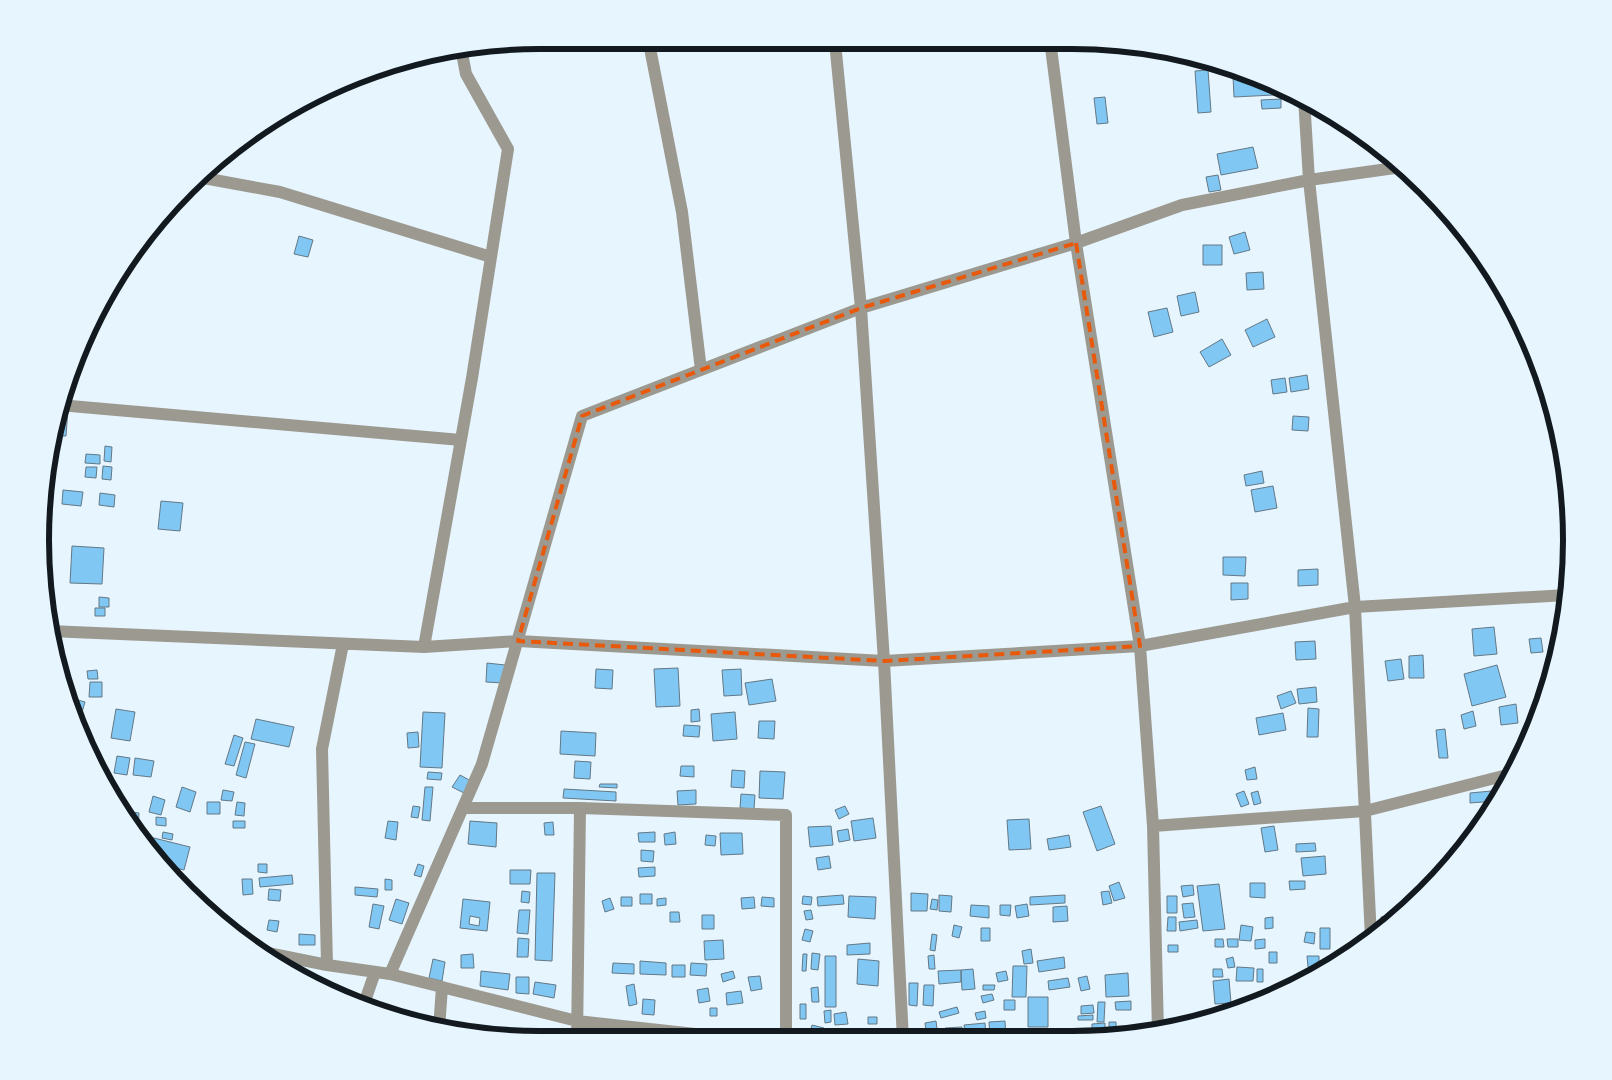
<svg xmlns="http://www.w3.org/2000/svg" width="1612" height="1080" font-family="Cabin,sans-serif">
	<rect width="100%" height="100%" fill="#e7f5ff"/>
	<!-- building -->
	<path fill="#80c8f3" stroke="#637886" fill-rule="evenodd" d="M1160,49l9,1 15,4 -23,3z
		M1208,70l3,42 -13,1 -3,-42z
		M1245,75l29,10v10l-40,2 -1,-21z
		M1105,97l3,26 -11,1 -3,-26z
		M1281,99v9l-19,1 -1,-9z
		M1253,147l5,21 -37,7 -4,-21z
		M1218,175l3,15 -12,2 -3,-15z
		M1245,232l5,18 -16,4 -5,-17z
		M299,236l14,4 -5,17 -14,-3z
		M1203,245h19v20h-19z
		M1263,272l1,17 -17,1 -1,-17z
		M1195,292l4,20 -18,4 -4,-20z
		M1167,308l6,24 -19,5 -6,-25z
		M1267,319l8,18 -22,10 -8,-17z
		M1222,339l9,16 -22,12 -9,-15z
		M1307,375l2,14 -18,3 -2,-14z
		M1285,378l2,14 -14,2 -2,-14z
		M58,407l10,1 -2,28h-13z
		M1293,416l16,1 -1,14 -16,-1z
		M105,446l7,1 -1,15 -7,-1z
		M86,454l14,1v9l-15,-1z
		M103,466l9,1 -1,13 -9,-1z
		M86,467h11l-1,11 -11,-1z
		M1262,471l2,12 -18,3 -2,-11z
		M1273,486l4,22 -22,4 -4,-22z
		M63,490l20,2 -2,14 -19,-2z
		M100,493l15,2 -1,12 -15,-2z
		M161,501l22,2 -3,28 -22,-2z
		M72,546l32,2 -2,36 -32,-1z
		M1223,557h23l-1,19 -22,-1z
		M1318,569v16l-20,1v-16z
		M1231,583h17v16l-17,1z
		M99,597l10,1v9h-10z
		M95,608h10v8h-10z
		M1494,627l3,27 -23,2 -2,-27z
		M1541,638l2,14 -12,1 -2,-14z
		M1315,641l1,18 -20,1 -1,-18z
		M1423,655l1,23h-15v-22z
		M1401,659l3,20 -16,2 -3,-20z
		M487,663l18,2 -2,18 -17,-1z
		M1497,665l9,32 -34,9 -8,-32z
		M678,668l2,38 -24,1 -2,-38z
		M596,669l17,1 -1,19 -17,-1z
		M741,669l1,26 -18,1 -2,-26z
		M97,670l1,9h-10l-1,-8z
		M772,679l4,22 -27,4 -4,-22z
		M90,682h12v15h-13z
		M1316,687l1,15 -18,2 -2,-15z
		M1291,691l5,12 -15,6 -4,-13z
		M71,698l14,4 -6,21 -3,-1 -7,-16z
		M1516,704l2,19 -17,2 -2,-18z
		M1308,708l11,1 -1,28h-11z
		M116,709l19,3 -5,29 -19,-3z
		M699,709l1,12 -9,1v-12z
		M1473,711l3,15 -12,3 -3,-14z
		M423,712l22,1 -3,55 -22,-1z
		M735,712l2,27 -24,2 -2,-27z
		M1283,713l3,17 -27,5 -3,-17z
		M256,719l38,8 -5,20 -38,-8z
		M759,721h16l-1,18 -16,-1z
		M684,725l16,1 -1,11 -16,-1z
		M1445,729l3,29h-9l-3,-28z
		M561,731l35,2 -1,23 -35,-2z
		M418,732l1,15 -11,1 -1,-15z
		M234,735l9,3 -9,28 -9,-2z
		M245,742l10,2 -9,34 -10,-3z
		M117,756l13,2 -3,17 -13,-2z
		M135,758l19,3 -3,16 -18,-2z
		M575,761l16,1 -1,17 -16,-1z
		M681,766h13v11l-14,-1z
		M1255,767l2,12 -10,1 -2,-10z
		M732,770l13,1 -1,17 -13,-1z
		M760,771l25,1 -2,27 -24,-1z
		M428,772l14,1 -1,7 -14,-1z
		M460,775l11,6 -7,12 -12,-6z
		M600,784h17v4l-18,-1z
		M182,787l14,5 -6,20 -14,-5z
		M425,787h8l-3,34 -8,-1z
		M564,789l52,3v9l-53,-3z
		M223,790l11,2 -2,9 -11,-1z
		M696,790v14l-18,1 -1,-14z
		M1502,790l-6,11 -26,2v-10z
		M1244,791l5,13 -8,3 -5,-13z
		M1258,791l3,12 -7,2 -3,-12z
		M741,794l14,1 -1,14 -14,-1z
		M153,796l12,4 -4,15 -12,-3z
		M207,802h13v12h-13z
		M237,802l8,1 -1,13 -9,-1z
		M413,806l7,1 -2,11 -7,-1z
		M845,806l4,8 -10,5 -4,-9z
		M1101,806l14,38 -18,7 -14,-39z
		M123,811l16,2 -1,17z
		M156,817l10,1v8l-10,-1z
		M873,818l3,20 -22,3 -3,-20z
		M1029,819l2,30 -22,1 -2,-30z
		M233,821h12v7h-12z
		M388,821l10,1 -2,18 -11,-2z
		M470,821l27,2 -1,24 -28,-3z
		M553,822l1,13h-9l-1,-12z
		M831,826l2,19 -23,2 -2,-20z
		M1274,826l4,24 -13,2 -4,-24z
		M848,829l2,11 -11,2 -2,-11z
		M163,832l10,2 -1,6 -10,-2z
		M655,832v10h-16l-1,-9z
		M675,832l1,12 -11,1 -1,-11z
		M720,833h22l1,21 -22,1z
		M142,835l48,12 -6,23 -19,-5 -3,-4 1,-7 -9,-3z
		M706,835l10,1 -1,10 -10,-1z
		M1069,835l2,12 -22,3 -2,-11z
		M1315,843l1,8 -20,1v-8z
		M641,850l13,1 -1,11 -12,-1z
		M829,856l2,12 -13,2 -2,-12z
		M1325,856l1,18 -23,2 -2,-18z
		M258,864h9v9l-9,-1z
		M418,864l6,2 -3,11 -7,-2z
		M655,867v9l-16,1 -1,-9z
		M510,870h21l-1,14h-20z
		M537,873h18l-3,88 -17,-1z
		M292,875l1,9 -33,3 -1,-9z
		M242,879h10l1,15 -10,1z
		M385,879l7,1v10h-7z
		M1289,881h16v8l-15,1z
		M1119,882l6,16 -11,3 -5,-15z
		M1250,883h15v15l-15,-1z
		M1219,884l6,45 -22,2 -6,-45z
		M1193,885l1,10 -11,2 -2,-11z
		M355,887l23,2 -1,8 -22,-2z
		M269,889l12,1 -1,11 -12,-1z
		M522,891l8,1 -1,11 -8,-1z
		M1109,891l3,12 -9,2 -2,-13z
		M911,893l17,1 -1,17h-16z
		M640,894h12v10h-12z
		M843,895l1,9 -26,2 -1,-9z
		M939,895l13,1 -1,16 -12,-1z
		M1065,895v8l-35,2v-8z
		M803,896l9,1 -1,8 -9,-1z
		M849,896l27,1 -1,22 -27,-2z
		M1167,896h10v17h-10z
		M621,897h11v9h-11z
		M754,897l1,11 -13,1 -1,-11z
		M762,897l12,1v9l-13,-1z
		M610,898l4,11 -9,3 -3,-11z
		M666,898v7l-9,1v-7z
		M396,899l13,4 -7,21 -13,-4z
		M463,899l27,3 -3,29 -27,-3zM470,916l10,2 -1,8 -10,-2z
		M932,899l6,1 -1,10 -7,-1z
		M1193,903l2,14 -11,1 -2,-14z
		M373,904l11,2 -5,23 -10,-2z
		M1027,904l2,12 -12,2 -2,-12z
		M971,905l18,1v12l-19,-2z
		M1000,905h11l-1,11 -10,-1z
		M1067,906l1,15 -15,1v-15z
		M519,910h11l-2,24 -11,-1z
		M811,910l2,9 -7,1 -2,-9z
		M670,912h9l1,10h-10z
		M702,915h12v14h-12z
		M1392,916v5l-5,4h-5l-1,-8z
		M1168,917h8v14h-9z
		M1273,917v11l-8,1v-11z
		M269,920l10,1 -2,11 -10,-2z
		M1197,920l1,8 -18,3 -1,-9z
		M954,925l8,2 -3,11 -7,-2z
		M1241,925l12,2 -2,14 -12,-1z
		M981,928h9v13h-9z
		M1320,928h10v21h-10z
		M805,929l8,2 -3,11 -8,-2z
		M1306,932l9,1 -1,11 -10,-2z
		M299,934l16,1v10h-16z
		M932,934l5,1 -2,16 -5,-1z
		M518,938l11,1 -1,18h-11z
		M1215,939h8l1,8h-9z
		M1227,939h11v8h-10z
		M1265,939v9l-10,1v-9z
		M723,940l1,19 -19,1 -1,-19z
		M870,943v11l-23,1v-10z
		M1168,945h10v7h-10z
		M1031,949l2,14 -9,1 -2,-13z
		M1269,952h8v11h-8z
		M812,953l8,1 -2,16 -7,-1z
		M473,954l1,14h-13v-13z
		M803,954h4l-1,17h-4z
		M934,955l1,14h-6l-1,-13z
		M825,956h11v51h-11z
		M1307,956h12v10l-11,1z
		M1064,957l1,11 -26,4 -2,-11z
		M1233,957l2,10 -7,1 -2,-9z
		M433,959l12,3 -3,19 -13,-3z
		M858,959l21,2 -1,25 -21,-2z
		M640,961l26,2v12l-26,-1z
		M613,963l21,1v10l-22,-1z
		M691,963l16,1 -1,12 -16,-1z
		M672,965h13v12h-13z
		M1013,966h14l-1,31h-14z
		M1237,967l17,1 -1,13h-17z
		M973,969l2,20 -13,1 -1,-20z
		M1213,969h9l1,8h-10z
		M1257,969h6v13h-6z
		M961,970v12l-22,2 -1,-13z
		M481,971l29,3 -2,16 -28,-4z
		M733,971l2,7 -12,4 -2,-8z
		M1006,971l2,9 -10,2 -2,-9z
		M1128,973l1,23 -23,1 -1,-22z
		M760,976l2,13 -11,2 -3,-14z
		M1087,976l3,13 -9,2 -3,-13z
		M516,977h13v17l-13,-1z
		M1068,978l2,9 -21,3 -1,-9z
		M1229,979l2,24 -16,1 -2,-23z
		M535,982l21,3 -2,13 -21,-4z
		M909,983h9l-1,23 -8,-1z
		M634,984l3,20 -8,2 -3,-20z
		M924,985h10l-1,21 -10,-1z
		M983,985h12l-1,5h-11z
		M818,987l1,15h-7l-1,-14z
		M708,988l2,13 -11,2 -2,-13z
		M741,991l2,12 -16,2 -1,-12z
		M992,994l2,6 -11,3 -2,-7z
		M1028,997h20v30h-20z
		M643,999l12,1 -1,15 -12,-1z
		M1004,1000h11v10h-11z
		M1131,1001v9h-15l-1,-8z
		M1098,1002h7l-1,20h-7z
		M800,1004h6v15h-6z
		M1254,1004v1l-25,7v-6z
		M1093,1005l1,8 -13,1v-8z
		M957,1007l2,6 -18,5 -2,-6z
		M710,1008h7v8h-7z
		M831,1010v12l-6,1 -1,-12z
		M985,1011l1,7 -9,2 -2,-7z
		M846,1012l2,12 -13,1 -1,-11z
		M1093,1015v5h-15v-4z
		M868,1017h9v7h-9z
		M936,1021l2,15 -11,2 -2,-15z
		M1005,1021l1,16 -16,1 -1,-16z
		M1109,1022h7v12h-7z
		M985,1023l1,14 -20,2 -2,-14z
		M1105,1023v13l-13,1v-13z
		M812,1025l12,3 -2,7 -12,-3z
		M962,1027v12h-16l-1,-11z"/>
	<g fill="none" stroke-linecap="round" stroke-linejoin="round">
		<!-- minor -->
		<path stroke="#9c9a90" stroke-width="12" d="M1050,40l26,203 64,403 13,180 5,206
			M835,42l26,266 23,353 19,379
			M649,43l33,169 19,158
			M1304,98l5,82 46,427 16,331
			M198,177l82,15 211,65
			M59,405l402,35
			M49,631l375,16 94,-6 366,20 256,-15 215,-39 212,-12
			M424,647l48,-269 36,-229 -42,-75 -5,-26
			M463,808h117l206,7v225
			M1153,826l212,-15 146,-37
			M258,951l69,14 63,9 187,47 173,19
			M327,965l-5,-216 21,-105
			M390,974l92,-210 100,-348 279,-108 215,-65 106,-38 127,-25 93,-13
			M364,1004l11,-32
			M439,1029l3,-42
			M577,1040l3,-232"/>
	</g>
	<!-- marked area -->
	<path fill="none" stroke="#e8590c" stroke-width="4" stroke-dasharray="10 6" stroke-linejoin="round" d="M1076,243l64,403 -256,15 -366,-20 64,-225 279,-108z"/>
	<!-- crop -->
	<path d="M0 0H1612V1080H0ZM540 49H1072A491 491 0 0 1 1563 540V540A491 491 0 0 1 1072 1031H540A491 491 0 0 1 49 540V540A491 491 0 0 1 540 49Z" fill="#e7f5ff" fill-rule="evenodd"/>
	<path fill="none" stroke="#121a20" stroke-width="6" d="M540 49H1072A491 491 0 0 1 1563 540V540A491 491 0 0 1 1072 1031H540A491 491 0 0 1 49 540V540A491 491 0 0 1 540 49Z"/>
</svg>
